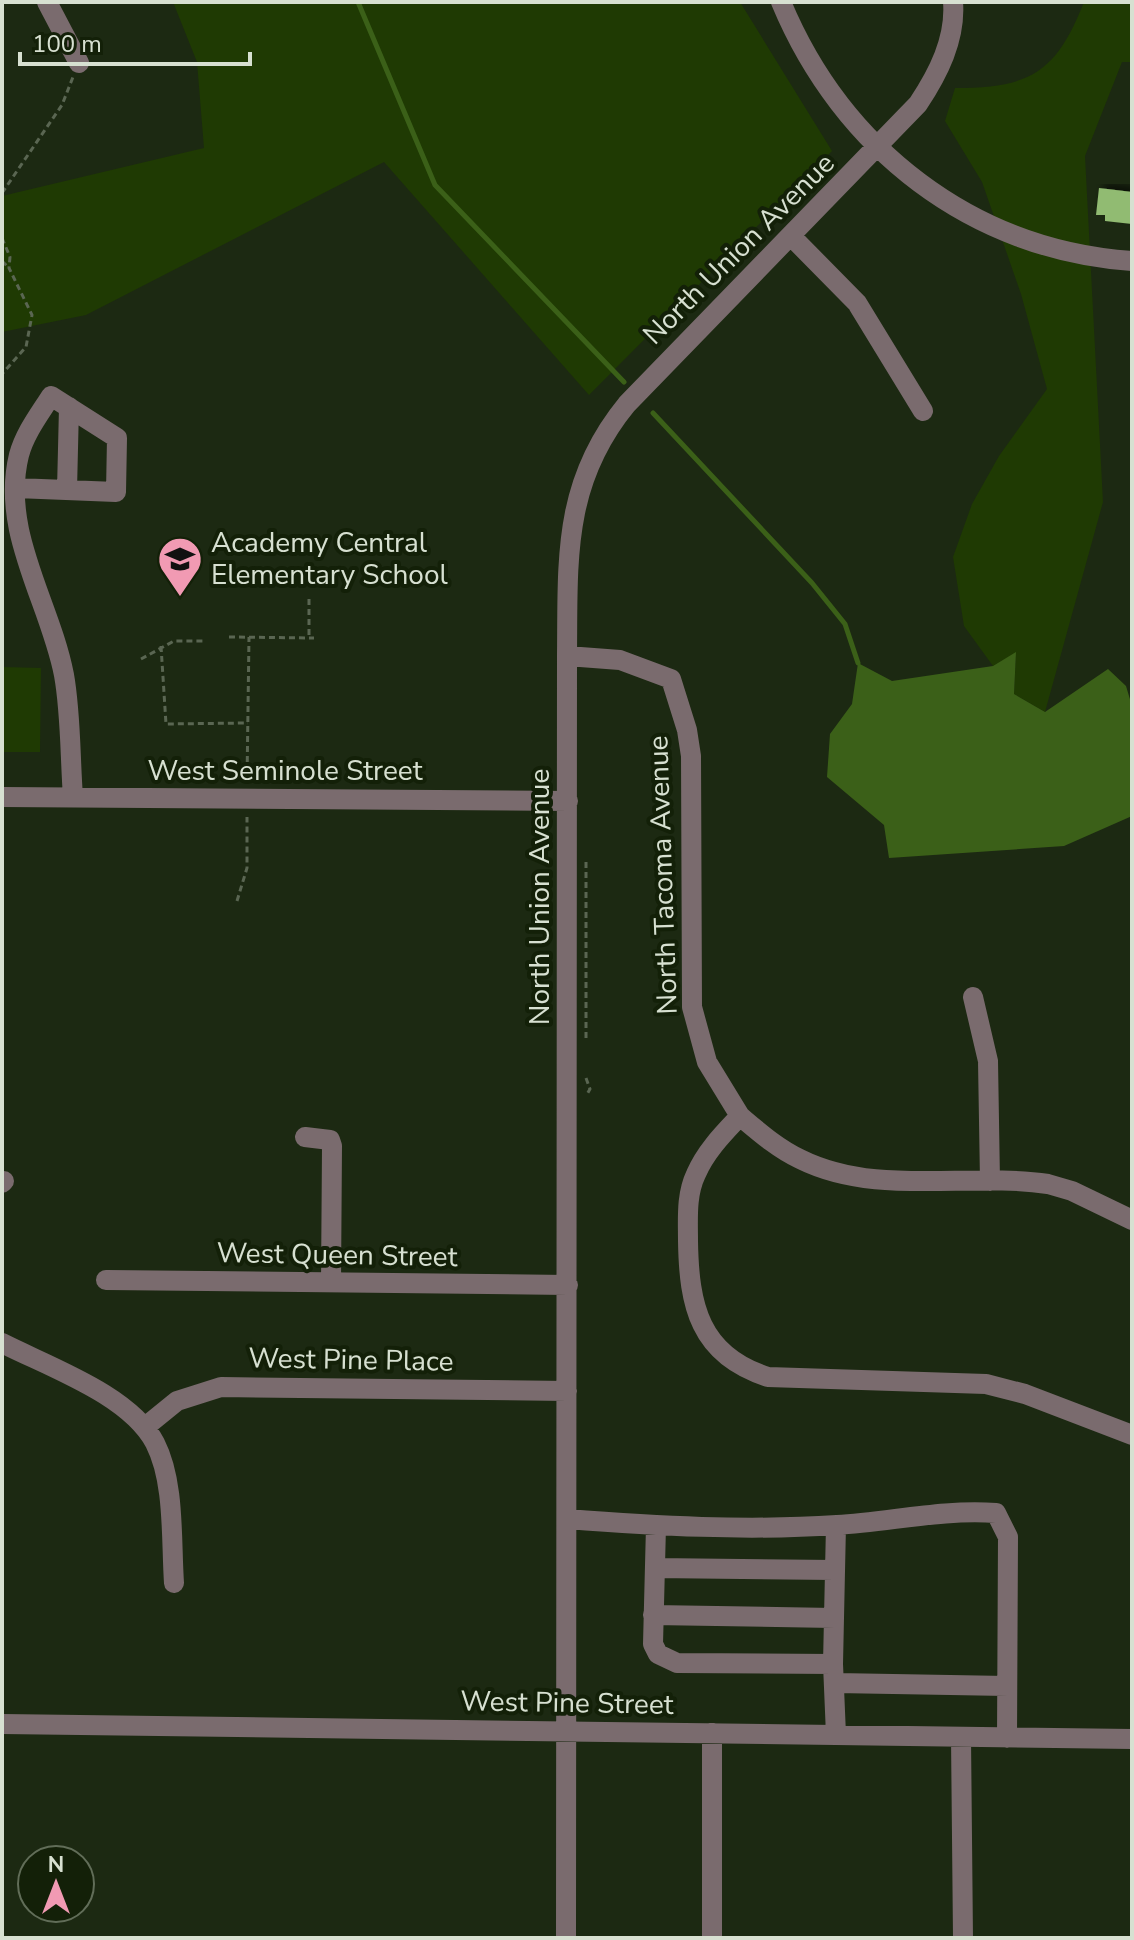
<svg xmlns="http://www.w3.org/2000/svg" width="1134" height="1940" font-family="'Nunito Sans',sans-serif">
	<defs>
		<filter id="shadow"><feDropShadow dx="5.5" dy="-5.5" stdDeviation="4" flood-color="#0009"/></filter>
	</defs>
	<rect width="100%" height="100%" fill="#1c2912"/>
	<!-- green -->
	<path fill="#1f3a03" d="M173,2h567l92,149 -243,244 -205,-233 -298,153 -84,17v-136l202,-48 -7,-86z
		M1084,2h48v60h-10l-37,94 18,346 -58,210 -31,-18 2,-41 -23,13 -29,-40 -11,-69 19,-53 27,-48 48,-67 -26,-95 -39,-112 -37,-61 10,-33c75,0 101,-15 129,-86z
		M2,667l39,1 -1,84h-38z"/>
	<!-- water -->
	<path fill="#3b6018" d="M1016,652l-2,42 31,18 63,-43 18,17 6,20v110l-68,30 -175,12 -5,-33 -57,-48 3,-43 22,-30 6,-41 34,18 101,-15z"/>
	<g fill="none" stroke-linecap="round" stroke-linejoin="round">
		<!-- stream -->
		<path stroke="#3b6018" stroke-width="5" d="M358,2l77,183 189,197
			M653,413l159,170 33,41 13,39"/>
	</g>
	<!-- building -->
	<path fill="#91bb72" filter="url(#shadow)" d="M1099,188l33,4v32l-27,-3v-6h-9z"/>
	<g fill="none" stroke-linecap="round" stroke-linejoin="round">
		<!-- path -->
		<path stroke="#5a6652" stroke-width="3" stroke-dasharray="6 4" stroke-linecap="butt" d="M2,193l60,-88 11,-28
			M2,238l8,19 -1,11 23,47 -6,32 -24,27
			M2,261l7,7
			M309,599v39
			M229,637l85,1
			M161,646l5,78 82,-1
			M141,659l33,-18h29
			M247,782l2,-145
			M586,862v180
			M237,901l10,-33v-51
			M586,1078l4,11 -4,7"/>
		<!-- minor -->
		<path stroke="#7a6b6e" stroke-width="20" d="M47,2l32,61
			M781,2c61,147 191,248 351,259
			M791,236l66,67 66,108
			M16,488l100,4 1,-54 -66,-42c-12,19 -26,37 -32,59 -19,77 31,147 45,220 7,39 6,82 9,122
			M67,490l2,-83
			M567,656l53,4 51,19 16,51 4,26 1,251 15,55 33,54c-17,18 -34,35 -44,58 -10,21 -8,44 -8,67 1,64 11,114 80,136l218,7 39,10 107,41
			M2,797l566,4
			M973,997l15,64 2,120
			M740,1116c19,16 37,32 60,43 76,38 167,13 248,25l24,7 60,29
			M305,1137l25,3 2,6 -1,137
			M2,1183l2,-2
			M106,1280l462,5
			M2,1343c47,24 128,52 153,100 20,39 16,96 19,140
			M145,1427l32,-26 44,-14 346,4
			M567,1519c89,7 180,12 270,6 53,-3 105,-16 159,-12l12,24 -1,201
			M656,1526l-3,118 5,10 19,9 156,1 3,71
			M655,1568l180,2
			M653,1615l181,3
			M833,1664l3,-139
			M836,1683l171,3
			M2,1724l1130,15
			M961,1737l2,201
			M566,1938l1,-1282c1,-96 -5,-173 60,-252l291,-300c20,-30 38,-65 35,-102
			M712,1938v-205"/>
	</g>
	<!-- icons -->
	<defs>
		<g id="school-pin" transform="scale(2.3)"><path d="M0 17L-7.5 6A9.5 9.5 0 1 1 7.5 6Z" fill="#f19ab3" stroke="#132008"/><path d="M0-5L7-2L0 1L-7-2ZM-4 1L0 2.5L4 1V4Q0 6-4 4Z" fill="#111"/></g>
	</defs>
	<g fill-rule="evenodd">
		<use href="#school-pin" x="180" y="559"/>
	</g>
	<g text-anchor="middle" dominant-baseline="central" stroke-width="8" stroke-linejoin="round" paint-order="stroke">
		<!-- street labels -->
		<g font-size="28" fill="#d7e0d1" stroke="#132008">
			<text transform="translate(739 249) rotate(-45)">North Union Avenue</text>
			<text x="285" y="771">West Seminole Street</text>
			<text transform="translate(663 875) rotate(-92)">North Tacoma Avenue</text>
			<text transform="translate(540 897) rotate(-90)">North Union Avenue</text>
			<text transform="translate(337 1255) rotate(1)">West Queen Street</text>
			<text transform="translate(351 1360) rotate(1)">West Pine Place</text>
			<text transform="translate(567 1703) rotate(1)">West Pine Street</text>
		</g>
		<!-- poi labels -->
		<g font-size="28" fill="#d7e0d1" stroke="#132008" text-anchor="start">
			<text x="211" y="543">Academy Central<tspan x="211" dy="32">Elementary School</tspan></text>
		</g>
	</g>
	<!-- border -->
	<rect width="1134" height="1940" fill="none" stroke="#d7e0d1" stroke-width="8"/>
	<!-- north arrow -->
	<g transform="translate(56 1884)"><circle r="38" fill="#132008" stroke="#616d58" stroke-width="2"/>
	<path d="M0-6L14 30L0 20L-14 30Z" fill="#f19ab3"/>
	<text y="-12" font-size="22" font-weight="bold" text-anchor="middle" fill="#d7e0d1">N</text>
	</g>
	<!-- scale -->
	<path d="M20 52v12h230v-12" fill="none" stroke="#d7e0d1" stroke-width="4"/>
	<text x="32" y="52" font-size="24" fill="#d7e0d1" stroke="#132008" stroke-width="6" paint-order="stroke">100 m</text>
</svg>
